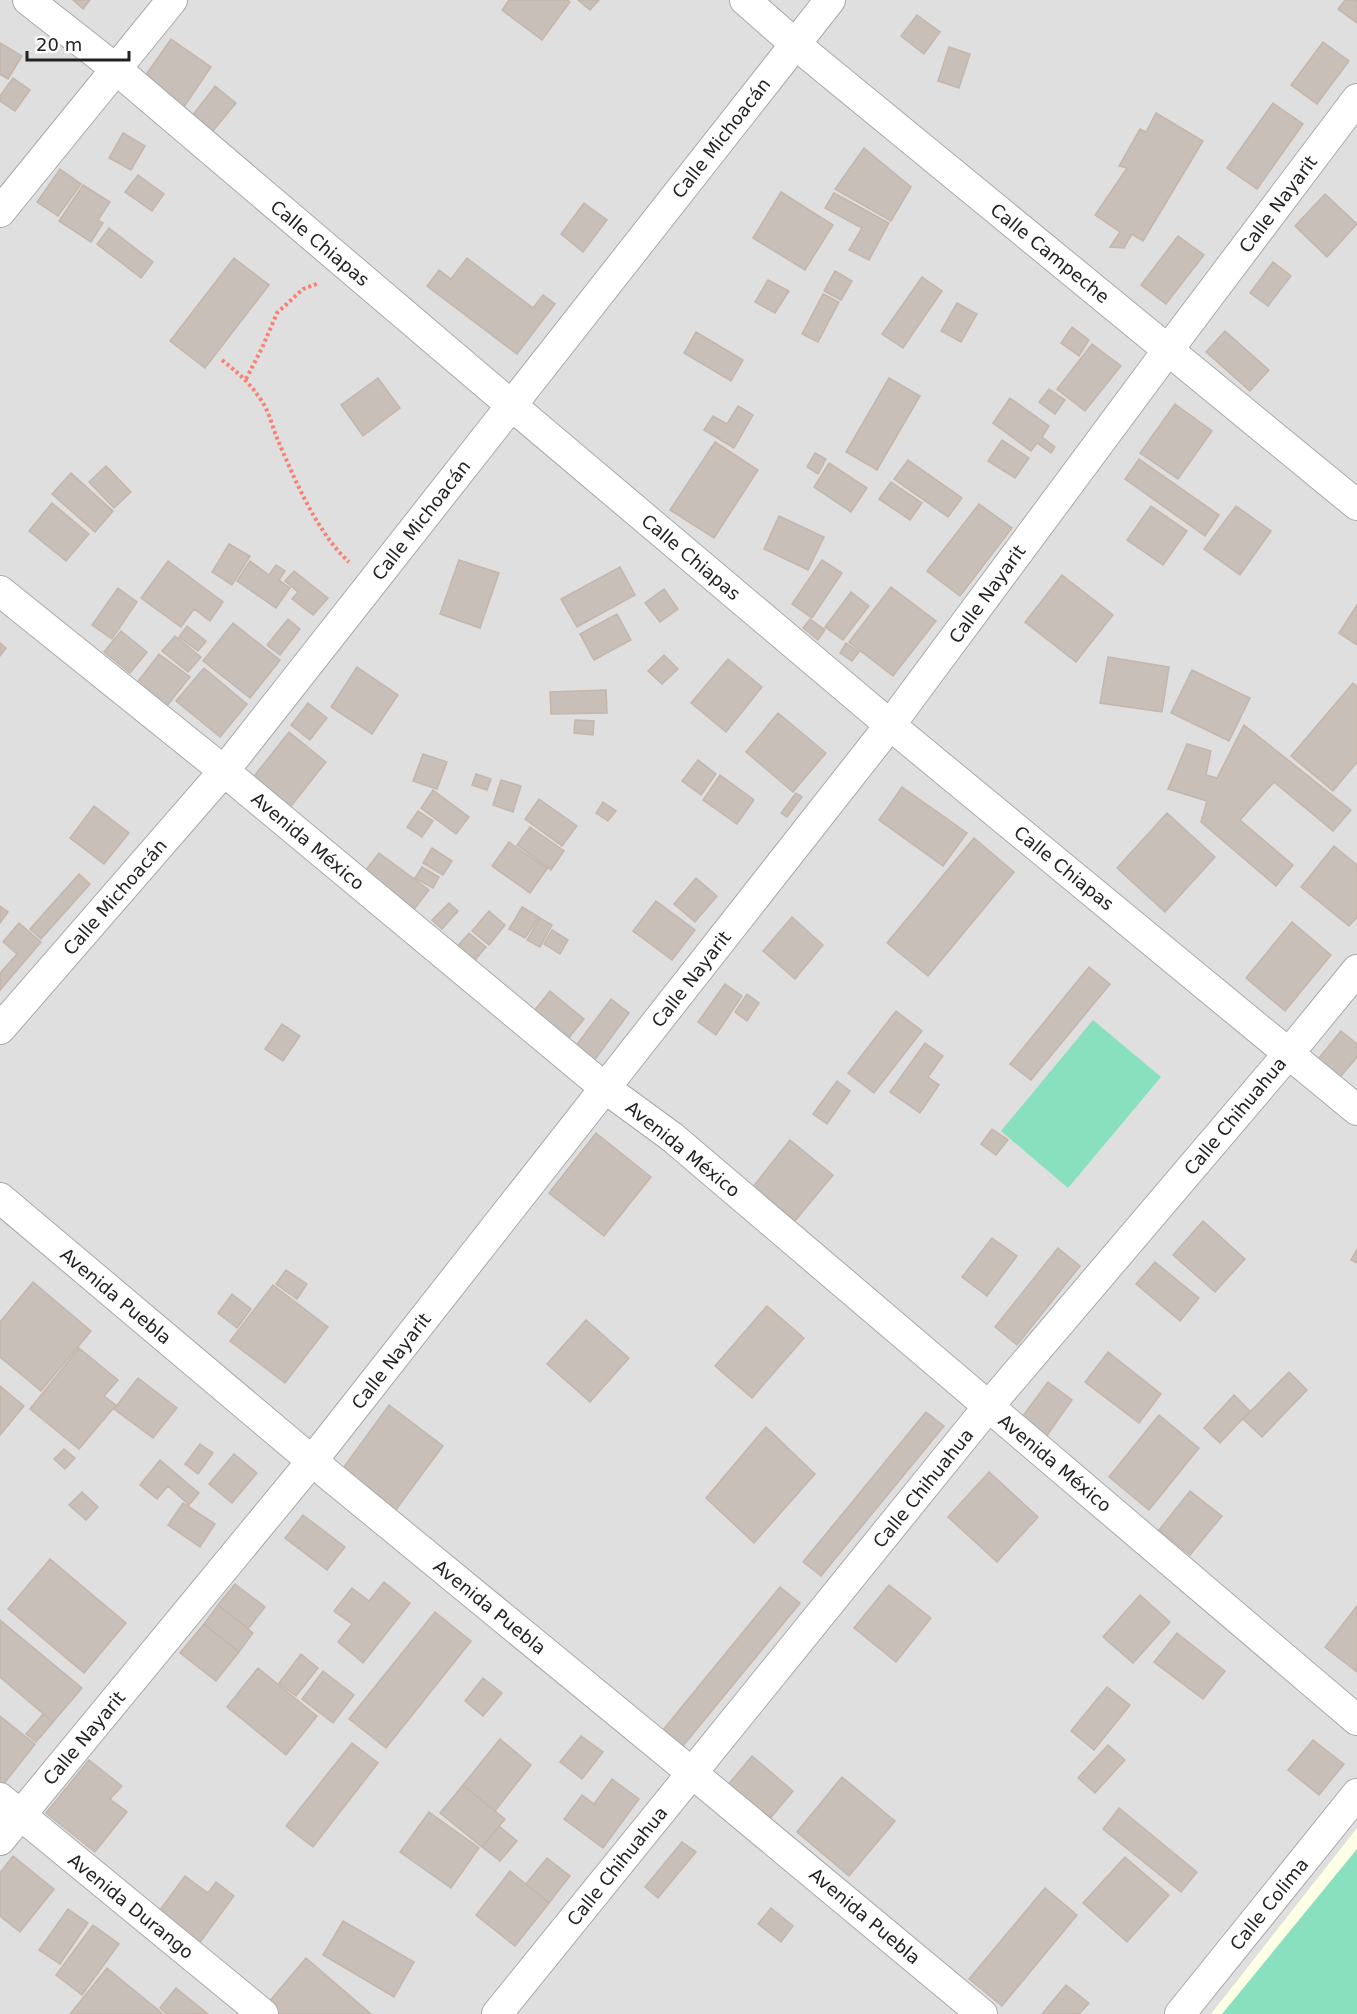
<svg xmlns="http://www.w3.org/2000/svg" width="1357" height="2014" font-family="'DejaVu Sans',sans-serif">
	<rect width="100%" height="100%" fill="#f2efe9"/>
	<!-- residential -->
	<path fill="#e0dfdf" d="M0,0h1357v2014h-1357z"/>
	<!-- education -->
	<path fill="#ffffe5" d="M1357,1828v186h-146z"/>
	<!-- pitch -->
	<path fill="#88e0be" d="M1093,1020l68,57 -93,111 -67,-57z
		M1357,1849v165h-135z"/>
	<!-- building -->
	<path fill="#c7bfb8" stroke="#c4b6ab" stroke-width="1.5" d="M73,0h17l-7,9z
		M509,0h58l3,2 -28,38 -40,-30z
		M578,0h21l-9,10z
		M1345,0h12v23l-19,-14z
		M917,15l23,17 -16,22 -23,-18z
		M171,39l40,28 -27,40 -41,-28z
		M1323,42l26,19 -32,43 -26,-19z
		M0,43l22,13 -14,23 -8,-5z
		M949,47l21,7 -11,34 -21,-7z
		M13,78l17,12 -15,21 -15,-10v-5z
		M215,86l21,17 -24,29 -20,-16z
		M1273,103l30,21 -46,65 -30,-21z
		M1156,113l47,28 -60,100 -11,-7 -8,14 -14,-1 10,-15 -25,-17 32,-47 -8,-2 21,-37 6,3z
		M123,133l22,13 -14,24 -22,-12z
		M864,148l47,39 -20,34 -56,-32z
		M60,169l21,15 -23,32 -21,-14z
		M138,175l26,19 -12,17 -27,-19z
		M83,185l27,17 -12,18 5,3 -12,19 -32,-21z
		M781,192l52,33 -28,45 -52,-32z
		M834,193l55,30 -20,37 -20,-10 13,-22 -37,-20z
		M1325,194l32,30 -30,33 -32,-31z
		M584,203l23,17 -24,32 -22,-18z
		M109,228l44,34 -12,16 -44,-34z
		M1178,236l26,19 -38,49 -25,-19z
		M234,258l35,27 -64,83 -35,-27z
		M467,258l66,50 10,-13 12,9 -38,50 -90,-68 12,-16 12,9z
		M1273,262l18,14 -23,30 -18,-13z
		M835,271l17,10 -11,19 -17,-9z
		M922,277l20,14 -39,57 -21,-14z
		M768,280l21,11 -14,22 -20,-11z
		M823,294l16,8 -21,40 -16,-8z
		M957,303l20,11 -16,28 -20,-11z
		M1072,327l17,13 -10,16 -18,-13z
		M1225,331l44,39 -19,21 -44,-39z
		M696,332l47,28 -12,21 -47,-28z
		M1092,344l29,22 -36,45 -28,-22z
		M378,378l22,30 -37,28 -22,-31z
		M889,378l31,18 -43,74 -31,-18z
		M1049,389l16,11 -10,14 -16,-12z
		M1010,398l39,28 -7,11 13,10 -4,6 -14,-10 -6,8 -38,-28z
		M1175,404l37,27 -34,48 -38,-26z
		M738,406l15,9 -19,33 -30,-18 9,-14 14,8z
		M1002,440l27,18 -14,20 -27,-17z
		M715,442l43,28 -44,68 -44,-28z
		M815,453l11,6 -8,15 -11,-7z
		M1139,459l80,56 -14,21 -80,-57z
		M908,460l54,38 -14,19 -54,-38z
		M829,463l38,25 -16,24 -37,-25z
		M106,466l25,26 -17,16 -25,-26z
		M71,473l42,38 -18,21 -43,-38z
		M891,482l31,21 -12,17 -31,-21z
		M52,503l37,31 -23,27 -37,-30z
		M979,504l33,24 -52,68 -33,-25z
		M1151,506l36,25 -24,34 -36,-25z
		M1236,506l35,25 -31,44 -36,-26z
		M779,516l45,21 -16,33 -44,-21z
		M229,544l21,12 -18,29 -20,-13z
		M459,560l40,13 -19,55 -40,-14z
		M822,560l20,13 -30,45 -20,-14z
		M168,561l55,41 -13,19 -16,-12 -13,18 -40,-29z
		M250,561l19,14 7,-10 9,6 -6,9 11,8 -14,20 -39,-27z
		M620,567l15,28 -58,32 -16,-28z
		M294,571l34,27 -15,17 -21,-16 6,-7 -13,-11z
		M1062,575l51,40 -37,47 -51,-40z
		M891,587l45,34 -43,55 -44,-34z
		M118,588l19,14 -25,37 -20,-14z
		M664,589l14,20 -18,13 -15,-19z
		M851,592l18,14 -26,34 -18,-13z
		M1357,605v40l-18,-12z
		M617,614l14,26 -37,20 -14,-26z
		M288,619l12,10 -20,26 -13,-10z
		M810,619l15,11 -7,10 -15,-12z
		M233,623l47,37 -30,38 -47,-37z
		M187,626l19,15 -8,10 -19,-14z
		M121,631l26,21 -17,21 -26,-21z
		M175,636l26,21 -13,15 -26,-21z
		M0,643l6,5 -6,8z
		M846,643l13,9 -7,9 -12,-8z
		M159,654l31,23 -24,30 -30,-23z
		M664,655l14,14 -16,15 -14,-13z
		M1108,657l61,10 -7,45 -62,-9z
		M728,659l34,28 -36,45 -35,-29z
		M357,667l41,28 -26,39 -41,-27z
		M204,668l43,36 -27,33 -44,-36z
		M1192,670l58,28 -21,43 -58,-28z
		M1353,683l4,4v75l-24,29 -42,-35z
		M606,690l1,23 -56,1 -1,-22z
		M308,703l19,15 -17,22 -19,-15z
		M778,713l48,40 -33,39 -47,-40z
		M575,720l19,1 -1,14 -19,-2z
		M1244,725l107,85 -18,21 -59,-49 -34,38 53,45 -17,21 -75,-64 6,-21 -39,-12 19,-45 24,7 -5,24 11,3z
		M289,732l37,30 -38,48 -37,-30z
		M423,754l24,8 -10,27 -24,-8z
		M698,760l18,14 -15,21 -19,-14z
		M476,774l15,5 -4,11 -15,-5z
		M720,775l34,25 -17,24 -34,-24z
		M501,780l20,6 -8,26 -20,-7z
		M902,787l65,46 -24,33 -64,-46z
		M433,790l36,27 -13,17 -35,-26z
		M796,793l6,4 -15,20 -6,-4z
		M539,799l38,27 -15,20 -37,-27z
		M603,802l13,9 -8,10 -12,-8z
		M94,806l35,27 -25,31 -34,-26z
		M418,811l15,10 -11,16 -15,-10z
		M1167,813l48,44 -50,55 -48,-44z
		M530,827l34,24 -13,19 -34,-25z
		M974,838l40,34 -86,104 -41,-33z
		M509,842l38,27 -17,24 -38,-27z
		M1334,846l23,19v52l-8,9 -48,-39z
		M432,848l20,13 -9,14 -20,-12z
		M379,853l50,37 -17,22 -50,-37z
		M422,867l17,10 -6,11 -18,-10z
		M79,874l11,10 -49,55 -11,-10z
		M696,878l21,18 -22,26 -21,-18z
		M656,901l39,29 -23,30 -39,-29z
		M449,903l9,8 -16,18 -10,-9z
		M0,906l8,6 -8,11z
		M522,907l17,10 -14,21 -16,-9z
		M489,911l16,14 -16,20 -17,-14z
		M792,917l31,28 -28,34 -32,-28z
		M540,918l12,7 -12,22 -13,-7z
		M1292,922l39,33 -46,56 -39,-33z
		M19,923l22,19 -41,48v-17l17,-19 -14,-12z
		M552,930l16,10 -8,14 -16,-10z
		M469,933l17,14 -12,14 -17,-14z
		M1089,967l21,17 -79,96 -21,-16z
		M725,984l17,12 -26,39 -18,-13z
		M550,991l34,28 -16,20 -34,-28z
		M747,994l12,9 -12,18 -12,-9z
		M611,999l18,14 -38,52 -19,-14z
		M896,1011l26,20 -48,62 -26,-20z
		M282,1024l18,12 -17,25 -18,-12z
		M1341,1031l16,13v13l-21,25 -22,-18z
		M925,1043l18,13 -15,21 11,8 -19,28 -30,-21z
		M837,1081l13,10 -23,33 -14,-10z
		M992,1129l16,11 -12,15 -15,-11z
		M596,1133l55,44 -47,59 -55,-43z
		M790,1140l43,35 -38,46 -42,-34z
		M1203,1221l42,38 -30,33 -42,-37z
		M992,1238l25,18 -30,40 -25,-19z
		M1058,1248l22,18 -63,79 -22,-18z
		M1357,1249v14l-6,-3z
		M1155,1262l44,36 -19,23 -44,-37z
		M286,1270l21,14 -10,15 -21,-15z
		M33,1282l58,49 -50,60 -41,-34v-35z
		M273,1285l55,42 -43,56 -55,-42z
		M232,1294l19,15 -14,19 -19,-15z
		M767,1306l37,32 -52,60 -37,-32z
		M586,1320l43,38 -39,44 -43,-38z
		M79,1348l39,32 -14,16 12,9 -37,44 -49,-40z
		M1108,1352l53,42 -22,29 -54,-41z
		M1289,1372l18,18 -45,47 -19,-18z
		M138,1378l39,30 -24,30 -39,-29z
		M1048,1382l24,18 -28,40 -25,-19z
		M0,1386l24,20 -24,29z
		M1234,1395l16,16 -30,32 -16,-15z
		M389,1405l54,41 -48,65 -54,-40z
		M926,1412l18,14 -123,150 -18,-14z
		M1159,1415l40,33 -50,62 -40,-33z
		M766,1427l49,47 -61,69 -48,-45z
		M200,1444l13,9 -15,21 -13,-10z
		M64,1449l11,9 -10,11 -11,-10z
		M234,1454l23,19 -25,30 -23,-19z
		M160,1460l39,33 -10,12 -21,-19 -11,13 -17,-14z
		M989,1472l49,45 -41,45 -49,-45z
		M1190,1491l32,25 -32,39 -31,-25z
		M82,1492l16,15 -12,13 -17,-15z
		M183,1503l32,21 -15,23 -32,-22z
		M303,1515l42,32 -18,23 -42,-32z
		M50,1559l76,64 -42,50 -76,-64z
		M384,1582l26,21 -47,60 -25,-21 14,-18 -18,-13 18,-23 17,13z
		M235,1584l30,23 -17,22 -30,-24z
		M889,1585l42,33 -35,44 -42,-34z
		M780,1587l20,16 -117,143 -20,-16z
		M1140,1595l30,27 -37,41 -30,-26z
		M218,1605l35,28 -14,19 -35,-28z
		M1357,1606v66l-32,-25z
		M435,1612l36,29 -85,107 -37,-29z
		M0,1620l82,68 -29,34 -53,-45z
		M204,1624l35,28 -23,29 -36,-28z
		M1177,1633l48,38 -22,28 -49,-37z
		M301,1654l17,14 -22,28 -17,-13z
		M258,1668l59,48 -31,39 -59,-48z
		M323,1671l31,24 -21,28 -31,-24z
		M483,1678l19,15 -19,23 -18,-15z
		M1107,1687l23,18 -36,45 -23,-19z
		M43,1714l10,8 -17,20 -10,-8z
		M0,1716l35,28 -32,41 -3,-2z
		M581,1736l22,16 -21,27 -22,-17z
		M500,1739l31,26 -36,46 -32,-26z
		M1313,1740l31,24 -25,31 -31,-25z
		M352,1743l26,20 -65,84 -27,-21z
		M1108,1745l17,15 -30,33 -17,-15z
		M752,1756l41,35 -25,30 -41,-35z
		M89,1760l33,26 -12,13 17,13 -32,40 -49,-39z
		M842,1777l53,44 -46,55 -52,-44z
		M612,1779l27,20 -36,49 -39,-29 18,-24 12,9z
		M463,1785l42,34 -23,28 -42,-34z
		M1119,1808l78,64 -16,20 -78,-63z
		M429,1812l50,36 -28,40 -51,-36z
		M499,1826l18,15 -17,20 -18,-14z
		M682,1842l14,10 -38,46 -13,-11z
		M13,1856l41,33 -34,43 -20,-16v-43z
		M1125,1857l44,38 -42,47 -44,-39z
		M547,1858l23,18 -21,27 -23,-19z
		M510,1871l39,32 -34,43 -39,-31z
		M185,1876l23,17 8,-11 18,14 -36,49 -41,-31z
		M1045,1888l32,27 -75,91 -33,-27z
		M771,1908l22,18 -12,16 -23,-18z
		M68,1909l20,14 -28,41 -21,-14z
		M343,1921l71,41 -20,35 -71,-42z
		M93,1925l26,19 -37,51 -26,-20z
		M306,1958l65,56h-91l-12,-11z
		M107,1968l56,46h-93z
		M1066,1985l23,18 -10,11h-37z
		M176,1988l32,26h-41l-7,-6z"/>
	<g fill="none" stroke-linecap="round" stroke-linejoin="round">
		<!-- street casing -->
		<g stroke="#a9a9a9" stroke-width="32">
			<path id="street" d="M28,0l88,69 395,336 379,320 467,385
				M745,0l50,44 562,461
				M0,212l172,-212
				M0,591l224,180 381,317 67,49 685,583
				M0,1029l224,-258 606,-771
				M0,1198l312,263 380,312 290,241
				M0,1798l263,216
				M0,1840l312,-379 578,-736 278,-375 189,-251
				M497,2014l491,-607 301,-354 68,-83
				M1180,2014l177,-220"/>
		</g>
		<!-- path -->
		<path stroke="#fa8072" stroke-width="4" stroke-dasharray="3 3" stroke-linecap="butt" d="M222,360c15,12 28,23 39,40 8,11 11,26 16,38 17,40 40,95 72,124
			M246,379l16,-31 15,-35 26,-24 16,-6"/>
		<!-- street -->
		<use href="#street" stroke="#fff" stroke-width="30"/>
	</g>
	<g text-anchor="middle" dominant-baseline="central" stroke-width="4.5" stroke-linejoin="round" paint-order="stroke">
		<!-- street labels -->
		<g font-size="18" fill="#222" stroke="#fff">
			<text transform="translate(721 138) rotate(-52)">Calle Michoacán</text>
			<text transform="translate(1278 204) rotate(-53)">Calle Nayarit</text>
			<text transform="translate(320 243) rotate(40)">Calle Chiapas</text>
			<text transform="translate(1050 253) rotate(39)">Calle Campeche</text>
			<text transform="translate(421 520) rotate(-52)">Calle Michoacán</text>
			<text transform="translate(691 557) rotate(40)">Calle Chiapas</text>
			<text transform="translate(987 594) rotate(-54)">Calle Nayarit</text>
			<text transform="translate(308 841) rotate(40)">Avenida México</text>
			<text transform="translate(1064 868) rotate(39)">Calle Chiapas</text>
			<text transform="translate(115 897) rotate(-49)">Calle Michoacán</text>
			<text transform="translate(691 979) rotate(-52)">Calle Nayarit</text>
			<text transform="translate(1235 1116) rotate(-50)">Calle Chihuahua</text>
			<text transform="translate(683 1149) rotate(39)">Avenida México</text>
			<text transform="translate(116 1296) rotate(40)">Avenida Puebla</text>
			<text transform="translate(391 1361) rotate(-52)">Calle Nayarit</text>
			<text transform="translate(1055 1463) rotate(40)">Avenida México</text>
			<text transform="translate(923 1488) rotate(-51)">Calle Chihuahua</text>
			<text transform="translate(490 1607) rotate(39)">Avenida Puebla</text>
			<text transform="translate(84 1738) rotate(-50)">Calle Nayarit</text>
			<text transform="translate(617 1866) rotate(-51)">Calle Chihuahua</text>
			<text transform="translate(1269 1904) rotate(-51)">Calle Colima</text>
			<text transform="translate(131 1906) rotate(39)">Avenida Durango</text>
			<text transform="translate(865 1916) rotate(40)">Avenida Puebla</text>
		</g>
	</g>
	<!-- scale -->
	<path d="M27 51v9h102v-9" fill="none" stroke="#222222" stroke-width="3"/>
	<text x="36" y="51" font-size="18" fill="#222222" stroke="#ffffff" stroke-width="4.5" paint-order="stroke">20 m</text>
</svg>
